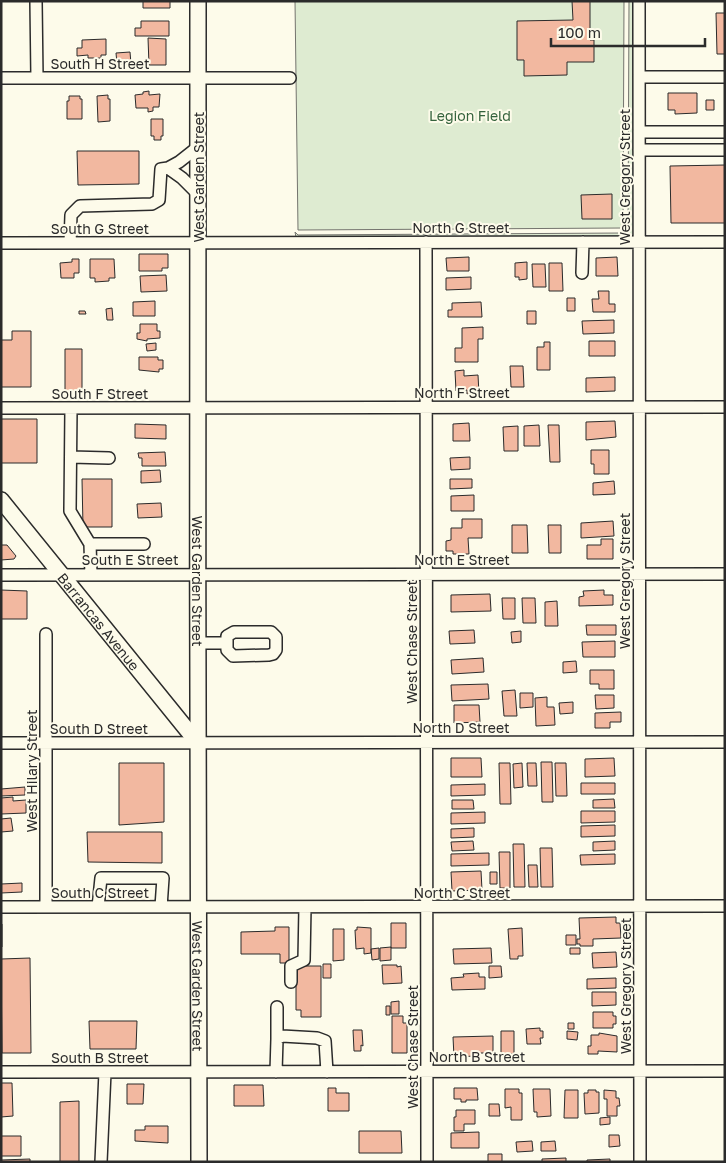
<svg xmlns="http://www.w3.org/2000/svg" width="726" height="1163" font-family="'Golos Text',sans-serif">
	<rect width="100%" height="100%" fill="#fdfbea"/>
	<!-- green -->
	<path fill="#deebd1" stroke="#74746e" d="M295,1h329l-1,227 -325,2z
		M629,1h4l1,236h-338l-1,-5 3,3 325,-2 5,-5z"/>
	<!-- building -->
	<path fill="#f2b8a0" stroke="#2b2b2b" d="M143,1h27v7h-27z
		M572,1h18v39h4v22h-27v13l-43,1v-16h-7v-39l56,-1z
		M716,13h9v41h-8z
		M141,21h28v15h-34v-8h6z
		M148,38l18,1v26h-17z
		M106,39v16h-5v3h-13v-3l-11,1v-8h5v-8z
		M130,52l1,12h-14l-1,-11z
		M149,91v4l11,-1 -1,13h-6v4l-5,1v-4h-12l-1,-13 8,-1v-2z
		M668,93h29v20l-22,1v-4h-7z
		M108,95v4h2v22l-12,1 -1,-26z
		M69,96h11v3h2v20h-15v-18h2z
		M706,100h8v10h-8z
		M151,119h12v17h-2v4h-7v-4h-3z
		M77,151h62v33l-61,1z
		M725,165v58h-54l-1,-57z
		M612,194v25h-30l-1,-24z
		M139,254h29v14h-6v3h-23z
		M469,257v14h-22l-1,-13z
		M617,257l1,19h-22v-18z
		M72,259h7v14h-5v5h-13l-1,-15 12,-1z
		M90,259h24l1,19h-6v3l-14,1v-4h-5z
		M527,262v17l-8,1v-3h-4v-14z
		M549,263h13l1,28h-14z
		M532,264h13l1,23h-13z
		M166,275l1,16 -26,1 -1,-16z
		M471,277v12l-25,1v-12z
		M598,291h11v13h6v8h-22l-1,-13h7z
		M567,298h8v13h-8z
		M155,301v15h-22v-14z
		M481,302l1,15h-34v-7h4v-7z
		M112,308l1,12h-6l-1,-11z
		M79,311h6l1,3h-7z
		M527,311h9v13h-9z
		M614,320v13l-31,1 -1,-13z
		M140,324h17v7h3v7l-13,1v2l-10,-2v-6h3z
		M483,327v12h-5v23h-23v-14h7v-20z
		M12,331h19v56h-30v-47h11z
		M589,341h26v15h-26z
		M544,342h6v28h-13v-23h7z
		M156,343v7l-9,1 -1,-7z
		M65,349h17v44h-17z
		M139,357h19v3h5v9h-4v3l-20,-2z
		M510,366h13l1,21h-13z
		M464,370v6l14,-1 1,19h-12v-4l-11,1 -1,-20z
		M615,377v14l-29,1v-14z
		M1,419h36v44h-36z
		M615,421l1,16 -30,3v-18z
		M469,423l1,18h-17v-17z
		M135,424l31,1v14l-31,-1z
		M539,425l1,21h-16v-20z
		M548,425h11l1,37h-10z
		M518,426v25h-14l-1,-24z
		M591,450h18v24h-15v-10h-3z
		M165,452l1,14h-24v-8h-3l-1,-5z
		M470,457v12l-19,1 -1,-12z
		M160,470l1,12 -20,1v-12z
		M82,479h30v48h-29z
		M450,479h22v9l-22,1z
		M614,481l1,13 -22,1v-12z
		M474,495v16h-23v-15z
		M161,503l1,14 -24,1 -1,-14z
		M462,519h20v19h-14l1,16h-16v-3h-7v-10l5,-1v-12h11z
		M613,521l1,15 -33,2v-15z
		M512,525h15l1,28h-16z
		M548,525h13v28h-12z
		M601,539h12v20h-26v-14h14z
		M1,545h6l9,11 -2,3 -13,1z
		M1,590l26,1v28h-26z
		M604,590v5h9v10l-34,1v-9l5,-1 -1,-5z
		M490,594l1,17 -40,1v-17z
		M502,598h13v21h-12z
		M522,598h13l1,25h-13z
		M557,601l1,25h-13v-24z
		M586,625h30v10h-29z
		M474,630l1,13 -25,1 -1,-13z
		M521,631v11l-9,1 -1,-11z
		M615,641v16h-32l-1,-15z
		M483,658l1,14 -32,2 -1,-14z
		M576,661l1,11 -14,1v-11z
		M590,670h24v19h-15v-5h-9z
		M488,684l1,15 -37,2 -1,-16z
		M515,690l2,26h-13l-2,-25z
		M520,693h13v14l-13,1z
		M595,695h19v13l-18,1z
		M547,697v10h7l1,18 -19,1 -1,-28z
		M573,702v11l-13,1 -1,-11z
		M454,705h25l1,17 -26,1z
		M621,712v10h-11v6h-15v-15z
		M451,758h30l1,19h-31z
		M614,758l1,18 -30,1v-18z
		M541,762h11l1,40h-11z
		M119,763h45v59l-45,3z
		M499,763h11l1,41h-11z
		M522,763l1,24 -9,1 -1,-24z
		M527,763h9l1,23h-9z
		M555,763h11l1,33h-11z
		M581,783h34v11h-34z
		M485,784v11l-34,1v-11z
		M25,787v8l-24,1v-7z
		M13,797v4l13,-1v13l-25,1v-16z
		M614,799l1,9h-22v-8z
		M452,800h21l1,9h-22z
		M581,811h34v11l-34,1z
		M485,812v11l-34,1v-11z
		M11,818l2,13 -12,1v-13z
		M615,825v11l-34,1v-11z
		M474,828v9l-23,1v-9z
		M87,832h75v31l-74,-1z
		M473,841l1,9 -22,1 -1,-9z
		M615,841v9l-22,1v-9z
		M513,844h11l1,43h-11z
		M540,848h12l1,39h-12z
		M499,852h11v36h-10z
		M489,853v12l-38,1v-12z
		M615,854v10l-34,1 -1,-10z
		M528,865h9l1,22h-9z
		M481,871l1,19 -30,1 -1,-19z
		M490,872h7v12h-7z
		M22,883v9l-21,1v-9z
		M616,917v6h4l1,15 -28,1v7h-13v-2h-3v-5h3l-1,-21z
		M391,923h15v25h-15z
		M1,924h1v23h-1z
		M275,927h14v36h-9v-9h-39v-22l34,-1z
		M357,927l14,1v25l-7,1v-6l-8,1 -1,-19h2z
		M522,928l1,28h-5v3h-8l-2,-30z
		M333,929h11v31l-11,1z
		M566,935h10v10h-10z
		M391,947v13l-11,1v-13z
		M379,948v11l-7,1 -1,-11z
		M491,948l1,15 -38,1 -1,-15z
		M570,948h10v6h-10z
		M616,952l1,15 -24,1 -1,-15z
		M30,958l1,95h-29l-1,-94z
		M323,964h8v14h-8z
		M382,965h15v2l4,-1 1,17 -19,1z
		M296,966h25v51h-20v-7h-5z
		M489,966h12l1,11 -13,1z
		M479,973v4h6v12l-33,1 -1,-12 13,-1 -1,-3z
		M616,978v10l-29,1v-10z
		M592,992h24v13l-24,1z
		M399,1001v13h-8v-12z
		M386,1006h4v9h-4z
		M593,1012h20v4h3v8h-3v4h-20z
		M392,1016h11v7h4v30h-15z
		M89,1021h48l-1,28h-46z
		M568,1023h6v6h-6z
		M540,1028v3h3v7h-3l1,6h-14l-1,-15z
		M353,1030h9l1,16 -2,-1v6h-7z
		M501,1031h13v23h-13z
		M567,1031l11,1 -1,8 -10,-1z
		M599,1033l18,3v16l-19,-1v3h-10v-8h3v-11h8z
		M493,1036v17h-19l1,3 -21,1 -1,-20z
		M1,1083h11l1,33 -12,1z
		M127,1084h17l-1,20h-16z
		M234,1085h29l1,21h-30z
		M328,1088h8v5h13v18h-21z
		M454,1088h23l1,12h-12v2h-5v-3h-7z
		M505,1089h14v4h3v27h-11v-13l-6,1z
		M533,1089h17l1,27 -14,1v-5h-3z
		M565,1090h13v28h-14z
		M588,1090h8v2h3v21l-14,1 -1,-21h4z
		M604,1090l12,1v7h3l1,8h-3v10h-10v-17h-3z
		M79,1101v61h-19v-60z
		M489,1104h10l1,12h-11z
		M456,1110h19v14h-11v7h-10v-14h2z
		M610,1117v7l-10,1v-7z
		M145,1126h23v17l-33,-2v-11h10z
		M359,1131h42l1,22h-43z
		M479,1132v16h-28v-15z
		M609,1135h10l1,11 -11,1z
		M1,1136h20v20h-20z
		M532,1141l1,10 -16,1 -1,-10z
		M555,1141l1,10h-15v-9z
		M488,1154h14v8h-14z
		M566,1158v4h-24v-3z
		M30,1159v3h-29v-2z
		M610,1159v3h-23v-2z"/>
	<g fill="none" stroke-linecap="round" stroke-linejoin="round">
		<!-- minor casing -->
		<g stroke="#2b2b2b" stroke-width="14">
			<path id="minor" d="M36,1l1,77
				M639,1l1,1161
				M639,77h86
				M1,78h289
				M639,132h86
				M639,150h86
				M198,194l-16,-16 -14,-10 11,-6 19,-15
				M426,242l1,920
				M1,243l724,-1
				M70,243l1,-28 9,-9 72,-2 7,-4 2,-31 7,-1
				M582,273l1,-31
				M1,408l724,-1
				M71,408l-1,103 20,33 1,31
				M71,457l38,1
				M90,544h54
				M1,575l724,-1
				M234,632h37l5,5v13l-3,4 -4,1 -36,1 -6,-6v-14z
				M198,643h29
				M1,743l724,-1
				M1,907l724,-1
				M46,907v-273
				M98,907l3,-29h62l-2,29
				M291,982v-16l13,-6 1,-53
				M277,1039v-32
				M1,1072l724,-1
				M276,1072l1,-33 5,-3 35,2 8,3 2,31
				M101,1162l4,-90"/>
		</g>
		<!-- major casing -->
		<g stroke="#2b2b2b" stroke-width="18">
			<g id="major">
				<path id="s1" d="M198,1c0,387 -1,774 1,1161"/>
				<path id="s2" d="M1,500l196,242"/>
			</g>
		</g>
		<!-- minor -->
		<use href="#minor" stroke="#fdfbea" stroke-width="11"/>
		<!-- major -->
		<use href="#major" stroke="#fdfbea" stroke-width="15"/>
	</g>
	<g text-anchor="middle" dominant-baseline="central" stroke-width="4" stroke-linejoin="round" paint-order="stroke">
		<!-- street labels -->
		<g font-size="14" fill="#2b2b2b" stroke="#fdfbea">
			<text x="100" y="63">South H Street</text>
			<text transform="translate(198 177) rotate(-90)">West Garden Street</text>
			<text transform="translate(624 177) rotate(-90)">West Gregory Street</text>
			<text x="461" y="227">North G Street</text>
			<text x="100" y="228">South G Street</text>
			<text x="462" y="392">North F Street</text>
			<text x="100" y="393">South F Street</text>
			<text x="130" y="559">South E Street</text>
			<text x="462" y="559">North E Street</text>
			<text transform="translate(624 581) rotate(-90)">West Gregory Street</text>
			<text stroke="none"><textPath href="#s1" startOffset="580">West Garden Street</textPath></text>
			<text stroke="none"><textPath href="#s2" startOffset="156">Barrancas Avenue</textPath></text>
			<text transform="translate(411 642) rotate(-90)">West Chase Street</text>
			<text x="461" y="727">North D Street</text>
			<text x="99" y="728">South D Street</text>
			<text transform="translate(31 771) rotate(-90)">West Hilary Street</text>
			<text x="100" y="892">South C Street</text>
			<text x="462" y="892">North C Street</text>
			<text stroke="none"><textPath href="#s1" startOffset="985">West Garden Street</textPath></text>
			<text transform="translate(625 986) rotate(-90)">West Gregory Street</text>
			<text transform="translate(412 1047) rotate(-90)">West Chase Street</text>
			<text x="477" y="1056">North B Street</text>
			<text x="100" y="1057">South B Street</text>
		</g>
		<!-- park labels -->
		<g font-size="14" fill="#34623c" stroke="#fdfbea">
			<text x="470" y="115">Legion Field</text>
		</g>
	</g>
	<!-- border -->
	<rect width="726" height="1163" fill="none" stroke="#2b2b2b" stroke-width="5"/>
	<!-- scale -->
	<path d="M551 38v8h154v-8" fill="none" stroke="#2b2b2b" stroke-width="2.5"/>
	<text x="558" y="38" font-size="15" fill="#2b2b2b" stroke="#fdfbea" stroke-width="4" paint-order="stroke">100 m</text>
</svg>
